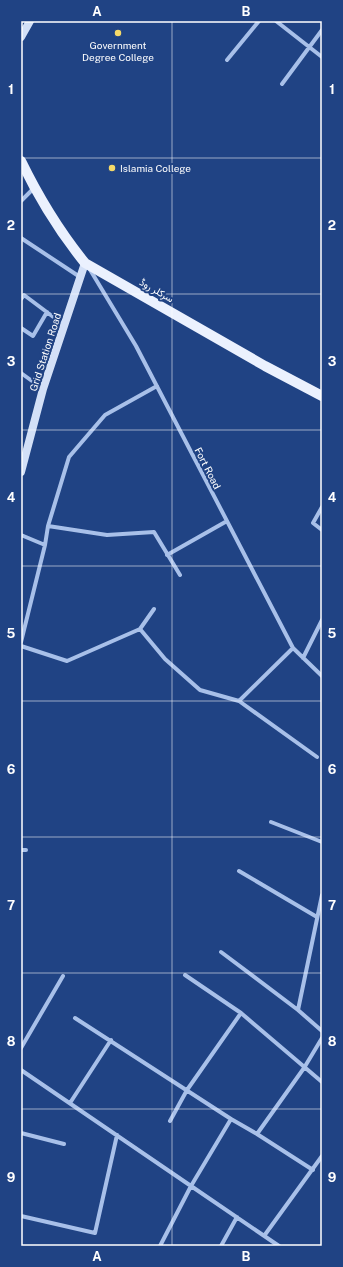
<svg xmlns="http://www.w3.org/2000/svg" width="343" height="1267" font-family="'Public Sans',Vazirmatn,sans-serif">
	<rect width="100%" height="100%" fill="#204384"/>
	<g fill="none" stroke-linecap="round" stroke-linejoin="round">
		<!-- street -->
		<path stroke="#a8c0e9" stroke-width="4" d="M276,21l46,36
			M227,60l32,-39
			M282,84l40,-54
			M21,201l13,-13
			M21,238l59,39
			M89,268l47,78 157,302 29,28
			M21,299l3,-4 40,30
			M21,328l12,8 14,-24
			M21,373l22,16
			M322,507l-9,16 9,7
			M48,526l21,-69 36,-42 52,-29
			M21,535l24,10 -24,97
			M45,545l3,-19 59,9 47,-3 26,43
			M167,555l60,-34
			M140,629l25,30 35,31 39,11 54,-53
			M21,646l46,15 73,-32 14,-20
			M303,658l19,-38
			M239,701l78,56
			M271,822l51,20
			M21,850h5
			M239,871l78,46
			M322,895l-24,115 24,21
			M221,952l77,58
			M185,975l56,38 81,69
			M75,1018l156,101
			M21,1048l42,-72
			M21,1070l170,116 40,-67 26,15 47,-66 18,-30
			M70,1103l41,-63
			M170,1121l17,-31 54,-77
			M21,1133l43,11
			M257,1134l56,36
			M191,1186l88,60
			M21,1216l74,17 22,-98
			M264,1236l58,-80
			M160,1246l31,-60
			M221,1246l16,-29"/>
		<!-- secondary -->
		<path stroke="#d3e0f7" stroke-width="8" d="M21,37l9,-16
			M21,472l22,-83 42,-126"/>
		<!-- primary -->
		<path stroke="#ebf1fe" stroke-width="10" d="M21,161c18,37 38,70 64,102l180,103 57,30"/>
	</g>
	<!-- grid -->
	<path fill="none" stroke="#fff" stroke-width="1" stroke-opacity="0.55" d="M172,21v1225M21,158h301M21,294h301M21,430h301M21,566h301M21,701h301M21,837h301M21,973h301M21,1109h301"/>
	<!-- markers -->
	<g fill="#f6da69" stroke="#204384" stroke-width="1.5">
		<circle cx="118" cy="33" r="4"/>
		<circle cx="112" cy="168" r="4"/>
	</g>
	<g text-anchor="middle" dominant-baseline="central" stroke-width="4" stroke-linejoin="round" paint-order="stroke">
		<!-- poi labels -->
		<g font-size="10" fill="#fff" stroke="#204384">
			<text x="118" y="45">Government<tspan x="118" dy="12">Degree College</tspan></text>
			<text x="120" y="168" text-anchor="start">Islamia College</text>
		</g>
		<!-- street labels -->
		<g font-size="10" fill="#fff" stroke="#204384">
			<text transform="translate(157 290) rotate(30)">سرکلر روڈ</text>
			<text transform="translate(45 352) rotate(-72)">Grid Station Road</text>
			<text transform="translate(208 468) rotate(63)">Fort Road</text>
		</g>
	</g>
	<!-- border -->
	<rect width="343" height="1267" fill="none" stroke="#204384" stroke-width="44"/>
	<rect x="22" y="22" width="299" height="1223" fill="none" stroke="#fff" stroke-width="1.5"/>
	<g font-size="13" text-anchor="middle" font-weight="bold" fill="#fff">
		<text x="97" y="16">A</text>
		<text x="246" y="16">B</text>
		<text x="11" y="94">1</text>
		<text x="332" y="94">1</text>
		<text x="11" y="230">2</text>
		<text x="332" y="230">2</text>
		<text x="11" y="366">3</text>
		<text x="332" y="366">3</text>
		<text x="11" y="502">4</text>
		<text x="332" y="502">4</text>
		<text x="11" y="638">5</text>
		<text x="332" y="638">5</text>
		<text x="11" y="774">6</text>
		<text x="332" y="774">6</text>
		<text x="11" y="910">7</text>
		<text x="332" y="910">7</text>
		<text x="11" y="1046">8</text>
		<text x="332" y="1046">8</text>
		<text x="11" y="1182">9</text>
		<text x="332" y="1182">9</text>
		<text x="97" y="1261">A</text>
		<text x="246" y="1261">B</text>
	</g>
</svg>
